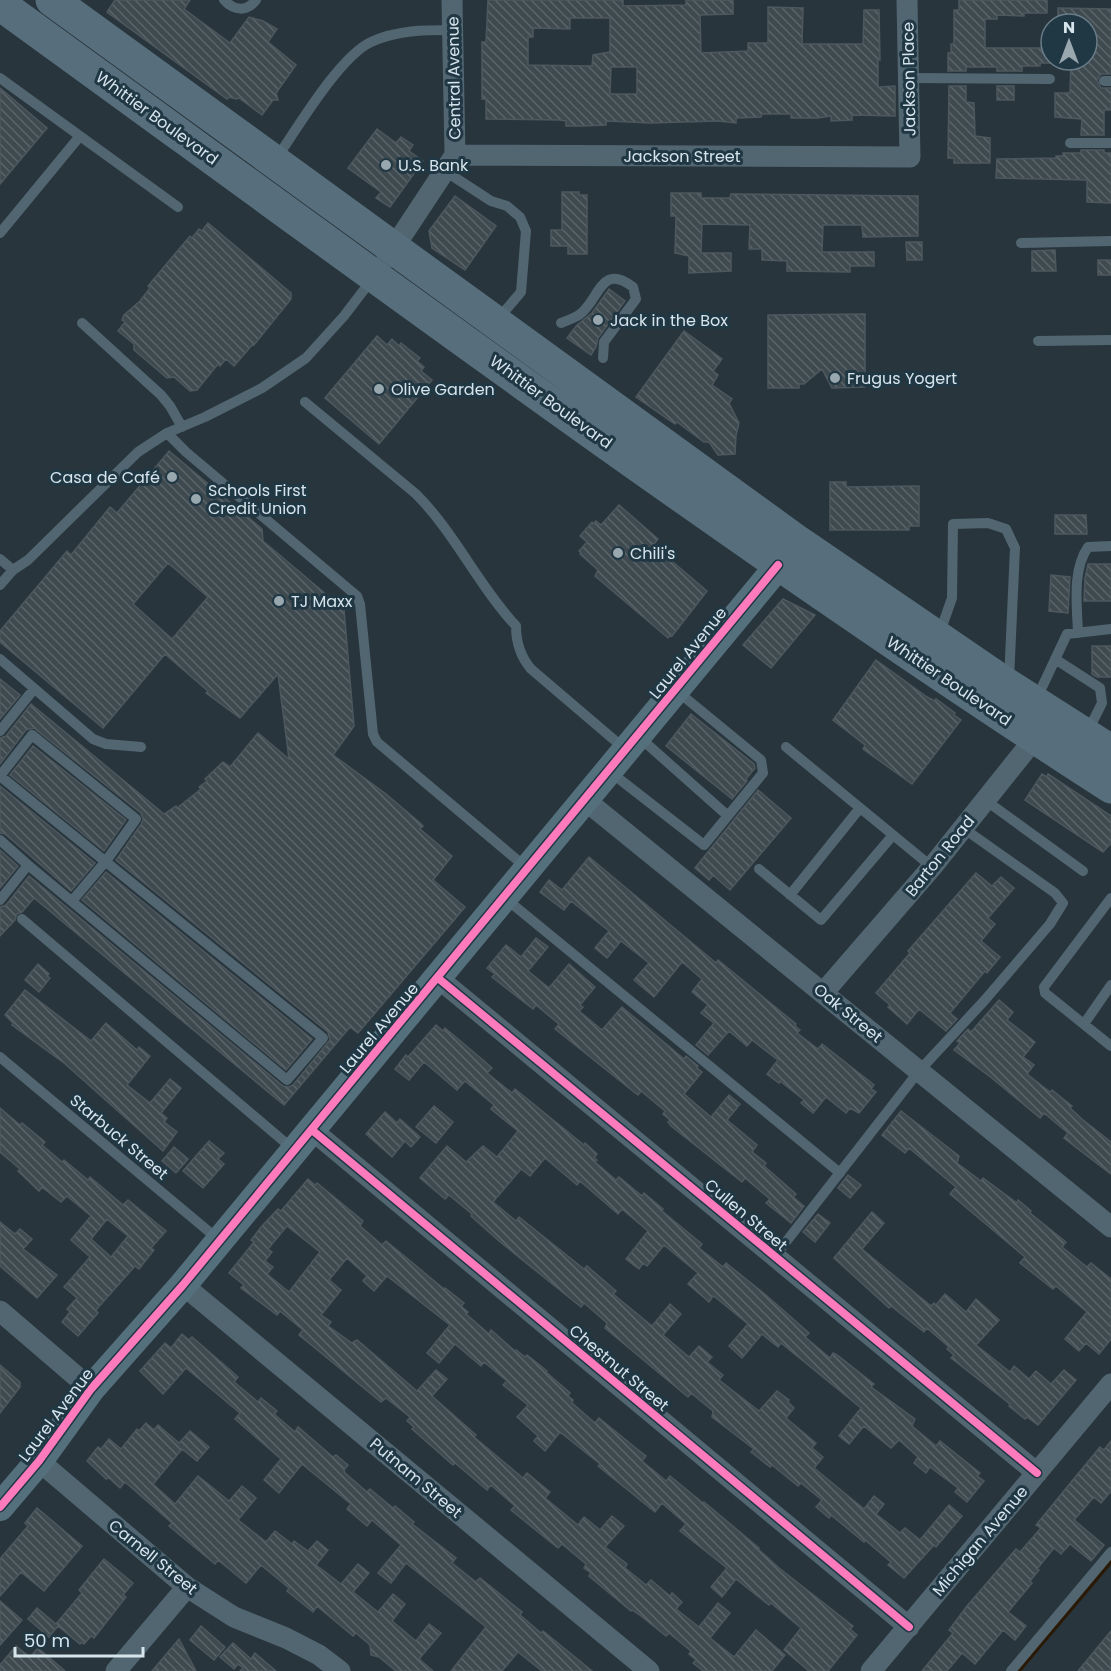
<svg xmlns="http://www.w3.org/2000/svg" width="1111" height="1671" font-family="Poppins,sans-serif">
	<defs>
		<pattern id="building-back-hatch" width="6" height="6" patternUnits="userSpaceOnUse" patternTransform="scale(1.5)"><rect width="6" height="6" fill="#3f4a50"/><path d="M-1 5l2 2M0 0l6 6M5-1l2 2" fill="none" stroke="#5a6469"/></pattern>
	</defs>
	<rect width="100%" height="100%" fill="#28353c"/>
	<g fill="none" stroke-linecap="round" stroke-linejoin="round">
		<!-- stream -->
		<path stroke="#2a1905" stroke-width="5" d="M1018,1671l93,-110"/>
	</g>
	<!-- building -->
	<path fill="url(#building-back-hatch)" stroke="#4d575e" stroke-width="1.5" fill-rule="evenodd" d="M115,0h75l-6,9 46,34 19,-26 14,4 14,8 -9,13 28,23 -20,28 2,7h-5l-11,15 -23,-17 -3,1 -7,-2 -2,2 -120,-87z
		M488,0h135v6l63,-1v-5h47v14l-33,1 1,38 47,-2v-8h20v-36l35,1 -1,36h61l1,-34h15l1,50h-2v27l17,-1v30l-43,-1v5l-21,1v-5l-13,2h-27v-4h-29l-1,3 -25,1v5l-18,-2 -67,2 -45,-2v4l-24,1h-16v-5l-6,-1 -74,-1v-20h-4v-57h4zM570,18h40v34l-17,3 -1,11 -64,-1v-28h5v-9l37,1zM611,67h26v27h-27z
		M959,0h88v13h-23v3l-27,-1v4h-12v29h66v15h-11v3h-18v5h-25v-4h-31v4h-18v-18h3v-9h3v-34h5z
		M1058,8l53,1v65h-10l-4,6 4,8h10v22h-7v25h-23l1,-16 -27,-2v-24h15l1,-33h16v-36h-29z
		M949,86h17v16l8,1 1,33 15,2v25h-36v-5h-6z
		M997,86h17v14h-17z
		M0,88l47,40 -47,56z
		M377,129l19,14 5,-6 12,8 -4,6 14,10 -33,46 -14,-9 5,-6 -33,-24z
		M1081,150h23v3h7v50l-24,-1v-22l-91,-2 1,-19 59,-1v-2h7v-3h18z
		M562,192h17v3h8v59h-19v-8h-17v-16h11z
		M671,193h30v5h29l1,-4 187,2v40l-55,1 -1,-12h-39l-1,27h52v14h-24v6l-63,-1v-10l-25,-1v-11h-13l1,-24 -48,-1 -1,29h30v18l-42,2v-17l-14,-3 1,-37h-5z
		M455,196l41,30 -31,44 -33,-22 -3,-17z
		M208,223l83,70v6l-37,46 -1,-1 -19,22 -8,-7 -6,7 -2,-2 -21,26 -7,1 -16,-14 -7,1 -33,-28v-6l-16,-13 7,-9 -3,-2 2,-5 16,-14 10,-13 -2,-2 42,-50 2,2 7,-9 3,2z
		M906,242h16v18h-15z
		M1055,250l1,21h-24v-20z
		M1098,260h13v15h-13z
		M609,289l16,12 -27,37 -2,9 -5,8 -24,-17 10,-13 15,-12z
		M865,314v73l-33,1 -10,-19 -18,15h-5v4h-31v-73z
		M684,331l38,28 -9,12 5,4 -6,10 20,14 -3,4 10,20 -3,12 -1,19 -17,1 -9,-13h-5l-27,-20 -2,2 -39,-27z
		M377,336l10,9 5,-6 7,7 2,-3 19,15 -3,3 7,6 -3,4 11,9 -53,64 -54,-46z
		M169,451l93,78 1,12 71,60 9,-3 11,128 -21,29 53,39 33,28 4,4 -3,3 32,27 -19,24 32,27 -107,126 -8,-6 -66,78 -250,-207 -12,14 -5,2 -2,6 -15,16v-29l6,-2 23,-29 254,210 6,1 4,-2 37,-45 -2,-8 -212,-172 26,-37 1,-4 -2,-6 -107,-85 -8,2 -26,34v-26l6,-2 25,-32 133,110 12,-8 1,2 24,-19 -2,-2 8,-6 -2,-2 18,-17 7,5 28,-34 31,26 -11,-85 -38,44 -34,-25 2,-2 -43,-37 -62,74 -103,-86v-11l67,-80 4,4 39,-48 7,6zM168,563l40,34 -36,42 -39,-35z
		M830,482h16v5l73,-1v40h-10v4h-79z
		M619,505l39,34 -5,6 54,46 -35,45 -2,-1 -2,3 -73,-62 3,-6 -18,-16 1,-1 -2,-2 8,-9 -7,-6 12,-14 1,2 3,-3 5,4z
		M1055,515h31l1,19h-32z
		M1088,564h23v37h-27l1,-23z
		M1051,575l19,2 -2,36 -19,-2z
		M783,599l32,16 -44,53 -28,-23z
		M1092,646h19v31h-14l-5,-3z
		M876,660l51,37 8,4 1,-2 19,14 -1,2 7,5 -49,64 -49,-35 2,-4 -32,-25z
		M0,679l20,16 -20,24z
		M691,714l63,50 1,4 -9,11 1,2 -15,18 -66,-53z
		M33,746l93,74 -22,31 -94,-76z
		M1042,774l5,3 1,-3 63,42v27l-8,9 -78,-52z
		M0,786l95,77 -24,28 -66,-57 -5,-1z
		M758,790l33,28 -61,72 -17,-15 -4,5 -14,-12z
		M0,850l18,16 -18,22z
		M589,857l127,106 2,-3 78,64 -1,2 5,4 -3,3 21,16 4,-5 52,41 -3,4 5,3 -17,21 -9,-5 -4,5 -20,-16 -13,16 -12,-10 3,-3 -24,-19 -1,2 -12,-9 11,-14 -26,-20 -5,6 -18,-15 -21,24 -12,-10 18,-22 -13,-10 7,-8 -16,-13 10,-13 -20,-17 -28,35 -20,-17 15,-17 -28,-22 -14,17 -12,-10 14,-17 -38,-30 -7,9 -24,-18 9,-12 13,10z
		M106,872l206,167 -26,31 -204,-170z
		M976,873l16,13 9,-9 13,11 -26,30 7,6 -14,17 19,16 -13,16 -2,-2 -35,42 7,6 -11,12 -27,-22 -12,15 -19,-17 2,-2 -14,-12 34,-40 -2,-2z
		M536,938l12,9 -20,24 21,17 20,-24 26,23 -15,18 3,2 -4,4 23,19 20,-23 62,52 2,-3 12,10 -1,2 5,4 -18,22 27,23 18,-22 11,9 -13,16 30,25 -5,7 14,11 -2,3 32,28 -3,3 11,9 -13,17 -25,-20 4,-4 -25,-21 -3,4 -71,-56 -3,-4 2,-2 -7,-6 2,-3 -24,-20 -3,4 -4,-3 -79,-63 4,-5 -23,-19 -3,4 -41,-32 3,-3 -8,-6 19,-23 15,12z
		M38,964l11,10 -2,2 3,2 -11,14 -14,-12z
		M25,990l66,51 15,-18 31,27 2,-3 11,9 -23,29 23,18 20,-24 11,9 -20,25 6,5 -3,4 13,10 -14,19 -99,-88 -52,-38 1,-2 -8,-8z
		M999,1000l14,12 -6,8 28,22 -12,15 11,8 -7,9 23,18 2,-2 20,16 -2,2 13,12 28,22v32l-47,-36 4,-5 -24,-20 -4,5 -47,-39 -39,-29 6,-7 -3,-2 11,-12 3,3z
		M436,1025l7,6 2,-3 38,32 9,8 -5,5 25,20 3,-4 69,56 1,-2 12,11 -3,4 3,2 -2,2 21,18 3,-3 23,19 2,-3 19,16 -1,2 40,33 -3,4 24,19 3,-4 41,33 42,37 -4,4 25,21 3,-5 4,2 37,29 -3,3 44,32 -3,7 24,20 4,-5 40,32 -3,3 7,5 -17,21 -12,-10 3,-4 -28,-21 -4,6 -12,-10 4,-6 -19,-17 -8,8 -27,-22 -15,18 -10,-8 22,-28 -80,-65 -3,4 -16,-13 -20,24 -13,-12 19,-22 -33,-27 -2,-1 -4,6 -21,-18 10,-11 -34,-28 -17,21 -4,-3 -4,6 -13,-10 22,-28 -26,-22 -4,5 -38,-33 -3,4 -32,-27 -15,18 -9,-7 -28,33 23,19 3,-4 65,52 3,-3 29,25 -3,3 39,32 18,-22 11,10 -18,21 26,22 10,-11 13,11 -5,5 16,13 -4,5 40,31 18,-20 12,9 -1,2 6,6 -8,10 30,25 -4,5 11,9 -9,11 50,41 10,-13 10,8 -8,10 24,19 5,-5 15,12 29,-35 13,11 -26,31 -2,-2 -30,33 -16,-13 3,-3 -26,-22 -1,2 -33,-27 -2,3 -13,-11 6,-7 -21,-17 -3,3 -26,-21 -2,2 -19,-15 3,-3 -42,-32 1,-6 -22,-18 -3,4 -83,-69 2,-5 -23,-20 -3,4 -82,-66 -28,-25 1,-2 -23,-19 -4,4 -25,-21 27,-32 19,16 17,-16 14,11 21,-26 -27,-22 3,-4 -29,-24 -8,9 -33,-28 -15,18 -14,-11 11,-14 2,2z
		M434,1106l19,16 -17,21 -20,-16z
		M0,1108l20,17 2,-2 23,19 -3,3 20,17 2,-2 24,20 2,-3 33,28 5,-5 38,31 -15,17 3,2 -15,19 -4,-3 -39,44 2,3 -20,23 -16,-14 8,-10 -3,-3 10,-11 -13,-11 26,-30 -19,-17 20,-24 -24,-20 -6,6 -19,-15 -3,4 -21,-20 2,-2 -20,-17zM107,1219l21,17 -17,21 -20,-18z
		M901,1111l58,45 -2,7 24,18 2,-3 34,25 1,-3 13,11 -1,2 36,29 -4,5 25,20 4,-4 20,16v60l-12,15 -13,-11 -7,8 -14,-12 22,-27 -31,-26 -3,3 -33,-26 5,-6 -75,-63 6,-7 -47,-39 -4,5 -23,-18z
		M385,1112l12,11 3,-4 20,18 -9,10 -6,-6 -13,16 -26,-23z
		M209,1141l15,12 -6,6 6,5 -21,24 -20,-17z
		M174,1147l14,12 -12,14 -14,-12z
		M848,1175l13,10 -11,13 -12,-10z
		M308,1179l7,6 2,-2 46,38 -3,5 22,19 4,-4 58,48 1,-1 19,15 -3,3 7,6 -2,2 23,20 2,-4 24,21 1,-1 9,7 2,-2 20,16 -1,1 24,21 -2,3 5,4 -1,3 23,20 4,-5 38,31 9,7 -4,5 24,20 4,-5 33,27 1,-1 55,46 -1,1 21,19 74,58 -3,3 7,6 -29,36h-19l-25,-21 17,-22 -30,-25 -2,2 -33,-26 -14,18 -11,-10 16,-19 -47,-37 6,-7 -24,-21 -7,9 -57,-46 2,-2 -40,-32 -15,19 -11,-10 4,-5 -21,-19 11,-12 -25,-20 4,-4 -23,-19 -3,4 -26,-22 -16,19 -12,-10 23,-28 -63,-49 -13,15 -11,-10 4,-5 -20,-18 -18,22 12,10 -20,25 10,7 -3,4 24,17 5,-3 60,51 19,-21 11,9 -15,17 44,39 -2,2 49,41 4,-5 23,19 -5,6 33,27 6,-8 16,13 12,-14 12,10 -19,21 22,17 -2,4 21,17 5,-5 19,16 2,-3 10,9 -6,7 23,18 19,-24 12,10 -20,25 24,19 22,-27 29,25 -13,16h-69l-10,-8 3,-3 -7,-6 2,-3 -22,-18 -3,3 -25,-20 -9,-6 -1,1 -42,-35 2,-3 -7,-5 2,-4 -24,-20 -4,4 -47,-38 4,-4 -24,-21 -4,5 -32,-27 -2,2 -41,-36 2,-2 -7,-6 3,-4 -24,-19 -5,4 -82,-67 4,-5 -23,-19 -3,4 -36,-27 3,-3 -15,-12 25,-31 -3,-2 11,-14 16,-17 3,2zM287,1226l33,26 -31,40 -22,-18 6,-7 -8,-6 7,-9 -4,-3z
		M872,1212l12,11 -22,26 25,21 44,36 3,-3 2,2 9,-11 21,18 10,-13 23,21 -23,25 34,27 4,-6 15,13 7,-8 15,13 13,-14 12,10 -38,45 -11,-8 -2,2 -16,-13 1,-2 -59,-46 3,-3 -7,-6 2,-2 -22,-19 -3,4 -33,-26 -2,2 -55,-50z
		M818,1214l12,9 -15,19 -12,-10z
		M0,1222l15,12 5,-5 12,10 -9,10 34,26 -20,23 -37,-32z
		M182,1334l7,6 3,-3 37,32 9,8 -4,5 24,20 3,-4 16,13 -3,3 21,18 3,-5 35,30 3,-2 12,10 -4,5 1,3 22,19 3,-3 23,19 2,-2 19,16 -2,2 44,34 -4,5 24,19 4,-4 42,34 -2,3 21,18 2,-2 49,40h-50l-24,-19 -16,19h-51l35,-44 -80,-64 -15,20 -13,-10 23,-28 -29,-25 -5,6 -20,-17 4,-5 -49,-40 -23,29 -15,-13 17,-21 -46,-40 5,-6 -54,-45 -23,26 -23,-23 25,-28 6,5z
		M0,1365l20,17v5l-20,26z
		M146,1423l8,7 4,-5 21,18 11,-12 19,16 -12,14 -15,-12 -29,35 22,20 23,-28 31,25 13,-15 14,12 -18,22 28,22 9,-11 17,13 2,-3 14,10 9,-10 11,9 -12,15 25,19 17,-20 11,9 -16,19 25,20 15,-18 12,10 -13,17 24,20 13,-17 12,9 -22,26 14,12h-37l-17,-14 -8,-2 -1,-10 -14,-12 -3,3 -36,-30 -4,6 -26,-21 2,-3 -28,-23 -15,18 -28,-23 -3,4 -46,-38 3,-3 -47,-41 -5,6 -11,-10 -3,1 -19,-18 11,-14 3,2 8,-10 12,10 16,-20 2,2z
		M1111,1441v50l-10,12 -7,-6 -20,23 30,25 -13,16 -21,-17 -9,10 -7,-6 -17,21 2,1 -9,11 2,2 -24,29 18,14 -11,14 -12,-10 -28,34 -13,-11 -15,18h-25l31,-38 -4,-3 18,-24 49,-57 4,3 21,-24 -5,-3 27,-33 37,-45 4,3z
		M37,1508l45,38 -38,45 -23,-19 -21,24v-37l28,-33 -3,-3z
		M104,1559l29,24 -10,12 3,2 -32,41 -3,-2 -7,8 -3,-2 -1,2 -22,-18 -9,11 -21,-18 9,-11 19,16 26,-31 -3,-3z
		M0,1601l22,19 -22,25z
		M201,1626l24,21 -11,13 -24,-20z
		M1111,1631v40h-33z
		M179,1639l17,32h-44z
		M233,1643l18,16 4,-6 21,18h-36l3,-3 -5,-4 -4,5 -14,-12z
		M16,1646l14,11 8,-9 27,23h-65v-6z"/>
	<g fill="none" stroke-linecap="round" stroke-linejoin="round">
		<!-- lane -->
		<path stroke="#526671" stroke-width="10" d="M224,0c10,11 23,12 32,0
			M0,78l178,129
			M909,78l141,1
			M1104,81h7
			M1070,143h41
			M276,159c21,-30 63,-102 95,-117 26,-12 54,-12 82,-12
			M445,171l46,30 16,5 13,11 6,14 -5,61 -23,27
			M0,233l80,-97
			M1021,243l90,-2
			M82,323l79,72 9,11 12,21
			M561,323c5,-2 13,-5 18,-8 21,-15 21,-53 54,-28l3,12 -32,43 -1,16
			M1038,341l73,-1
			M305,402l111,92c39,39 62,91 100,132 0,16 4,30 15,43l95,81
			M167,433l19,19 171,144 3,8 13,130 4,8 151,127
			M0,559l13,11
			M0,585l13,-15 15,-10 110,-108 29,-19 38,-16 57,-29 44,-30 38,-42 29,-38
			M1078,633c-1,-28 -6,-63 10,-86l23,-1
			M939,635l13,-37 1,-74 35,-1 18,6 9,19 -6,132
			M0,659l93,80 13,5 35,3
			M1055,659l45,29 2,15 -15,30
			M1036,700l31,-66 44,-5
			M0,731l34,-42
			M638,736l90,80
			M786,747l146,120
			M609,771l95,74 59,-72 -2,-13 -84,-69
			M985,800l98,71
			M0,840l28,25
			M759,869l62,51 72,-85
			M790,895l70,-87
			M505,898l335,275
			M1111,898l-67,89 1,6 66,53
			M0,900l28,-35 259,215 36,-42 -323,-262 32,-41 104,84 -30,42 -34,40
			M22,919l272,231
			M1084,1024l27,-39
			M0,1057l219,183
			M775,1256l144,-185 65,-70 66,-77 13,-21 -8,-10 -92,-65
			M1011,1671l100,-119"/>
		<!-- street -->
		<path stroke="#526671" stroke-width="21" d="M455,155l455,2 -3,-157
			M387,258l68,-103 -3,-155
			M585,800l526,427
			M438,978l599,495
			M823,993l109,-126 103,-129 6,-12
			M312,1130l597,497
			M183,1285l466,386
			M0,1311l91,78
			M39,1461l148,126 47,30 52,21 33,17 21,16
			M116,1671l71,-84
			M871,1671l240,-287"/>
		<!-- secondary -->
		<path stroke="#55707d" stroke-width="28" d="M0,1507l39,-46 52,-72 92,-104 611,-738"/>
		<!-- primary -->
		<path stroke="#576f7c" stroke-width="33" d="M52,0l746,542 211,144 102,65
			M0,4c367,266 730,537 1111,783"/>
		<!-- cycleway casing -->
		<g stroke="#203744" stroke-width="11">
			<path id="cycleway" d="M438,978l599,495
				M312,1130l597,497
				M0,1507l39,-46 52,-72 92,-104 595,-720"/>
		</g>
		<!-- cycleway -->
		<use href="#cycleway" stroke="#fd7abc" stroke-width="8"/>
	</g>
	<!-- markers -->
	<g fill="#99a7ae" stroke="#203744" stroke-width="2">
		<circle cx="386" cy="165" r="6"/>
		<circle cx="598" cy="320" r="6"/>
		<circle cx="835" cy="378" r="6"/>
		<circle cx="379" cy="389" r="6"/>
		<circle cx="172" cy="477" r="6"/>
		<circle cx="196" cy="499" r="6"/>
		<circle cx="618" cy="553" r="6"/>
		<circle cx="279" cy="601" r="6"/>
	</g>
	<g text-anchor="middle" dominant-baseline="central" stroke-width="6" stroke-linejoin="round" paint-order="stroke">
		<!-- street labels -->
		<g font-size="16" fill="#d6e4ec" stroke="#203744">
			<text transform="translate(454 78) rotate(-91)">Central Avenue</text>
			<text transform="translate(909 79) rotate(-91)">Jackson Place</text>
			<text transform="translate(157 118) rotate(36)">Whittier Boulevard</text>
			<text x="682" y="156">Jackson Street</text>
			<text transform="translate(551 402) rotate(36)">Whittier Boulevard</text>
			<text transform="translate(688 653) rotate(-51)">Laurel Avenue</text>
			<text transform="translate(949 681) rotate(34)">Whittier Boulevard</text>
			<text transform="translate(940 856) rotate(-51)">Barton Road</text>
			<text transform="translate(848 1013) rotate(39)">Oak Street</text>
			<text transform="translate(379 1028) rotate(-50)">Laurel Avenue</text>
			<text transform="translate(119 1137) rotate(40)">Starbuck Street</text>
			<text transform="translate(746 1215) rotate(40)">Cullen Street</text>
			<text transform="translate(619 1368) rotate(40)">Chestnut Street</text>
			<text transform="translate(56 1415) rotate(-53)">Laurel Avenue</text>
			<text transform="translate(416 1478) rotate(40)">Putnam Street</text>
			<text transform="translate(980 1541) rotate(-50)">Michigan Avenue</text>
			<text transform="translate(153 1557) rotate(39)">Carnell Street</text>
		</g>
		<!-- poi labels -->
		<g font-size="16" fill="#d6e4ec" stroke="#203744" text-anchor="start">
			<text x="398" y="165">U.S. Bank</text>
			<text x="610" y="320">Jack in the Box</text>
			<text x="847" y="378">Frugus Yogert</text>
			<text x="391" y="389">Olive Garden</text>
			<text x="160" y="477" text-anchor="end">Casa de Café</text>
			<text x="208" y="490">Schools First<tspan x="208" dy="18">Credit Union</tspan></text>
			<text x="630" y="553">Chili's</text>
			<text x="291" y="601">TJ Maxx</text>
		</g>
	</g>
	<!-- north arrow -->
	<g transform="translate(1069 42)"><circle r="28" fill="#203744" stroke="#697c87" stroke-width="1.5"/>
	<path d="M0-4.5L10 22L0 15L-10 22Z" fill="#99a7ae"/>
	<text y="-9" font-size="16" font-weight="bold" text-anchor="middle" fill="#d6e4ec">N</text>
	</g>
	<!-- scale -->
	<path d="M15 1647v9h128v-9" fill="none" stroke="#d6e4ec" stroke-width="3"/>
	<text x="24" y="1647" font-size="18" fill="#d6e4ec" stroke="#203744" stroke-width="4.5" paint-order="stroke">50 m</text>
</svg>
